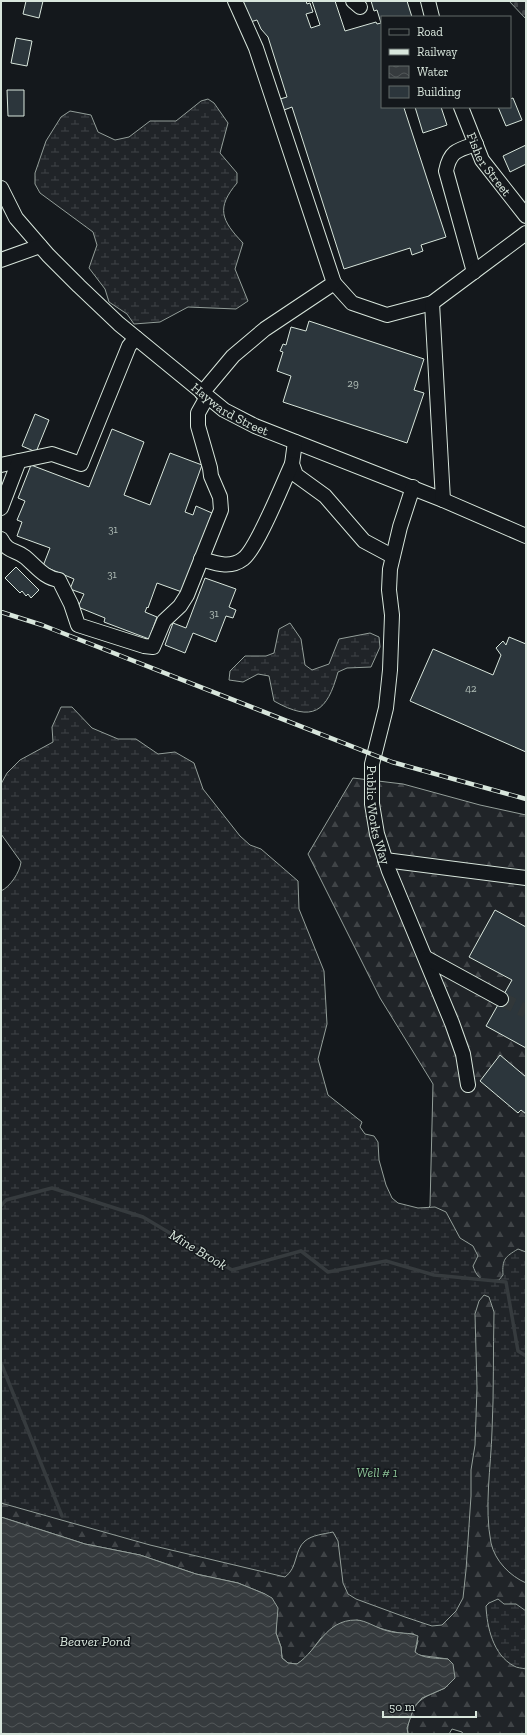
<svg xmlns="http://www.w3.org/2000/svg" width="527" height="1735" font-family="'Zilla Slab',serif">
	<defs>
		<pattern id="forest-firs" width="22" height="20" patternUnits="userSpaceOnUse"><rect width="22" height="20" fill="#202428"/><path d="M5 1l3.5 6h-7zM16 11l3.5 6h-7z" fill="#404447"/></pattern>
		<pattern id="wetland-marsh" width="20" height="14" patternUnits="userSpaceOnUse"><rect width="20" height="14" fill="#202428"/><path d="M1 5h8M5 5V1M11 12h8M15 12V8" fill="none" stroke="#404447"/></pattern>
		<pattern id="cemetery-stones" width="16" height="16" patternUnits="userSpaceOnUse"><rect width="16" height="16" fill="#202428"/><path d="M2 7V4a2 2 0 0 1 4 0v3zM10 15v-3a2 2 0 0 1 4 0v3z" fill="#404447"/></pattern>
		<pattern id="water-waves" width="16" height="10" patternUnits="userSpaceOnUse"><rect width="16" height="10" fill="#363b3e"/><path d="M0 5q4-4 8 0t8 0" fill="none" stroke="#525759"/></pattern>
	</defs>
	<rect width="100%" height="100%" fill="#14181c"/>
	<!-- forest -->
	<path fill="url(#forest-firs)" stroke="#939e99" d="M353,778l50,6 77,21 46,10v919h-63l-1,-2 -10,-3 -3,5h-41c-1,-6 0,-10 2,-16 7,-21 16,-21 35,-30l3,-29 -30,-4 -3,-3 3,-11 -4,-7c-21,0 -38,-7 -57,-14l-36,18 -15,20 -9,6 -9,-1 -6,-5 -1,-11 -5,-14v-11l-11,-28 -27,-11 -42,-9 -56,-19 -55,-11 -84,-27v-96l264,-48 165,-167 3,-122 -53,-86 -72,-144z"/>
	<!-- wetland -->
	<path fill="url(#wetland-marsh)" stroke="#939e99" d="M208,99l6,4 14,20 -8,30 17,20v10c-21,25 -16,37 6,60l-8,26 13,32 -12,8 -48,-2 -28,15 -26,2 -7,-10 -18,-12 -4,-13 -16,-21 8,-23 -4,-13 -53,-39 -5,-9v-11l11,-32 15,-24 9,-6 21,4 7,17 17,8 14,-3 21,-16h26l25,-20z
		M290,623l11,16 4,26 7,5 17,-6 10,-25 31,-6 9,4 1,10 -9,20 -24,1 -9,4c-11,40 -25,51 -64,29l-5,-25 -11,-2 -15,8 -14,-2 1,-9 15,-15h21l8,-3 5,-24z
		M61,707h11l20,21 26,11h18l22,15 17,-2 19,11 9,26 37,47 10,9 11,4 37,32 1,28 25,62 3,53 -9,35 10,36 34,27 -2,5 5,7 9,2 4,6 1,18 7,25 6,13 6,5 20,5 17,-1 11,5 14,26 13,8 5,10 -5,10c5,15 11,15 26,14l4,-5c-1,-16 2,-18 15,-26l8,3v331c-16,-7 -31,-22 -35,-40 -7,-36 0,-76 1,-112 2,-40 1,-80 2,-119l-5,-15 -5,-2 -5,6 -4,13 2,74 -2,57 -4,25v26l-5,74 -3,28 -7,13 -14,14 -10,1 -27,-9 -49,-18 -8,-5 -5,-11 -5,-42 -5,-9c-9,2 -21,3 -28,9 -11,9 -7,27 -20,36l-135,-32 -149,-42v-612c9,-4 19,-19 20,-29l-20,-28v-50l6,-11 13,-13 33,-18 -1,-15z
		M498,1599l6,5h12l10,7v58c-4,-1 -9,-1 -12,-3 -21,-11 -27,-39 -28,-60l3,-3z"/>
	<!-- cemetery -->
	<path fill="url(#cemetery-stones)" stroke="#939e99" d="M509,1h17v18z"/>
	<!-- water -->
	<path fill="url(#water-waves)" stroke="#939e99" d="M1,1517l84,27 55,11 56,19 42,9 27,11 7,4 6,10 -2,25 5,14 1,11 6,5 9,1c22,-15 28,-44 59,-44 10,0 22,9 32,11 10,3 22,1 30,5l-3,16c8,7 23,6 33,7l5,5 2,14 -10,10 -23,10 -8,9 -7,21 1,6h-407z"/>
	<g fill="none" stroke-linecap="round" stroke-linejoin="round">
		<!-- stream -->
		<path stroke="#363b3e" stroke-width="3.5" d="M1,1206l5,-6 46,-12 91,29 89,53 69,-19 27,21 58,-11 48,14 72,7 12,69 8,5
			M1,1363l61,153"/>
	</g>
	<!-- building -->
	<path fill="#2c363c" stroke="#d8e6dc" d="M26,1h17l-4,17 -16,-4z
		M243,1h63l1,3 3,-1 3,9 -7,2 5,14 9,-3 -8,-24h23l10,30 31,-9 1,2 4,-1 -4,-13 -3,1 -3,-10h36l5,16h-30v90h26l-4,1 42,129 -25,8 2,6 -11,4 -2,-7 -66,21 -52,-162 -8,3 -4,-11 7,-2 -19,-60 -7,-8 -4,-9 -7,2z
		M16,38l16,3 -5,25 -16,-3z
		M7,90h17v26h-16z
		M513,98l9,22 -16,6 -8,-19h12v-8z
		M415,107h26l6,18 -24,8z
		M526,145v19l-16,8 -7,-16z
		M309,321l115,38 -10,31 10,3 -17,50 -124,-41 8,-26 -14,-5 6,-19 -3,-1 3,-7 3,1 5,-18 15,4z
		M35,414l14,6 -13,32 -14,-6z
		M112,429l32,13 -20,53 26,10 20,-52 32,12 -17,47 8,3 3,-9 16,7 -30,79 -25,-9 -9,25 -1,-1 -2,5 12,5 -8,22 -45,-17 1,-4 -27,-11 6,-13 -14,-5 4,-10 -31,-13 7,-18 -33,-12 5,-14 -5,-2 8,-19 -7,-3 13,-33 58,22z
		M16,567l23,23 -8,8 -3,-4 -2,2 -4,-5 -2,2 -15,-15z
		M205,578l31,11 -7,18 7,3 -3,8 -7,-2 -10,26 -23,-9 -8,20 -20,-8 8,-22 13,5z
		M509,637l17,7v108l-116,-51 23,-52 60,26 8,-20 -5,-7 7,-7 3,4z
		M495,910l31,17v121l-40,-22 26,-46 -43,-23z
		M500,1055l26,22v37l-5,-4 -3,3 -38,-32z"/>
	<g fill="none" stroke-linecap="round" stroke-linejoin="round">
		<!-- minor-tunnel -->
		<path stroke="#313739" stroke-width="14" stroke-dasharray="14 7" stroke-linecap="butt" d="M501,999l25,12"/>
		<!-- minor casing -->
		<g stroke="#d8e6dc" stroke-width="16">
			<g id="minor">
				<path d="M353,1l7,6"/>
				<path d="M428,1l4,16"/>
				<path id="s1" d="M461,107l21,53 44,56"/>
				<path id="s2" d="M1,188l15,30 32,37 31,31 40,38 105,86 31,16 188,74 83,36"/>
				<path d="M1,260l39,-14"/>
				<path d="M474,272l-28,-101c4,-20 11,-21 30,-27"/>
				<path d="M334,283l18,20 35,12 45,-12 94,-70"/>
				<path d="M432,303l11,197"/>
				<path d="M202,393l31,-37 32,-27 69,-46 -78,-235 -21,-47"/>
				<path d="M295,442l-3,22 4,11 29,21 39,45 28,15"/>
				<path d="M1,465l18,-4"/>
				<path id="s3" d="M413,487l-13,40 -10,42 -1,21 3,25 -2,55 -4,38 -14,56v40l5,30 12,37 63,152 11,31 5,31"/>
				<path d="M1,508l18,-47 33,-7 29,10 48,-118 7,-8"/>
				<path d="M1,539c7,14 14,10 24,18 12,10 19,21 34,23l12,24 7,21 66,21 9,1 11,-26 16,-15 7,-11 34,-85 -1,-13 -9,-21 -1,-8 -12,-42v-13l9,-16"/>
				<path d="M201,559c14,4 29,10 42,0 14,-10 40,-76 49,-95"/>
				<path d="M385,860l141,18"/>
				<path d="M426,958l75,41"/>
			</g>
		</g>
		<!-- minor -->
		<use href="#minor" stroke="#14181c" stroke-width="14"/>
		<!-- rail casing -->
		<g stroke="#d8e6dc" stroke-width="4.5">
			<path id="rail" d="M1,612l41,13 350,137 134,37"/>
		</g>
		<!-- rail -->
		<use href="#rail" stroke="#14181c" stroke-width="3" stroke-dasharray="9" stroke-linecap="butt"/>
	</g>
	<g text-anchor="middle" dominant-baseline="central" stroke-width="3" stroke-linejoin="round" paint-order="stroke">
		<!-- number labels -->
		<g font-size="11" fill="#adbab4">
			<text x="353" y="383">29</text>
			<text x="113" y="529">31</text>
			<text x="112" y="574">31</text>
			<text x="214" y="613">31</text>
			<text x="471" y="688">42</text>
		</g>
		<!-- street labels -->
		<g font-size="13" fill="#d8e6dc" stroke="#14181c">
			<text stroke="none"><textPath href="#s1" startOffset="64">Fisher Street</textPath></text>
			<text stroke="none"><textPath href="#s2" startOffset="322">Hayward Street</textPath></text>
			<text stroke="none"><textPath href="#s3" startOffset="334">Public Works Way</textPath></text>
		</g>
		<!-- park labels -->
		<g font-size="13" font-style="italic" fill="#8ac095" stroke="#14181c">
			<text x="377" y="1472">Well # 1</text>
		</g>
		<!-- water labels -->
		<g font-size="14" font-style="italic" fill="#d8e6dc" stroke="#14181c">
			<text transform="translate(198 1250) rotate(31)">Mine Brook</text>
			<text x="95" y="1641">Beaver Pond</text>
		</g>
	</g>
	<!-- border -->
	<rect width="527" height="1735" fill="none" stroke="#d8e6dc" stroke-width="4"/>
	<!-- legend -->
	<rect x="381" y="16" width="130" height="92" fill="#14181c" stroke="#626a69"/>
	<rect x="389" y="29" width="20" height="6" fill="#14181c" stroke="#626a69"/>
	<text x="417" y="36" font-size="12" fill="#d8e6dc">Road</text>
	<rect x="389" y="49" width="20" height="6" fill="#d8e6dc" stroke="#626a69"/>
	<text x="417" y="56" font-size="12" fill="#d8e6dc">Railway</text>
	<rect x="389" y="66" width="20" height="12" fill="url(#water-waves)" stroke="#626a69"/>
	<text x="417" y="76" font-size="12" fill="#d8e6dc">Water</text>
	<rect x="389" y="86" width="20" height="12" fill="#2c363c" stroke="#626a69"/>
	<text x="417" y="96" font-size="12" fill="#d8e6dc">Building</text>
	<!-- scale -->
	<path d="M383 1711v6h93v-6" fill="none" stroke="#d8e6dc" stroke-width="2"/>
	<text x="389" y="1711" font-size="12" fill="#d8e6dc" stroke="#14181c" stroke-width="3" paint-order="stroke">50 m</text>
</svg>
